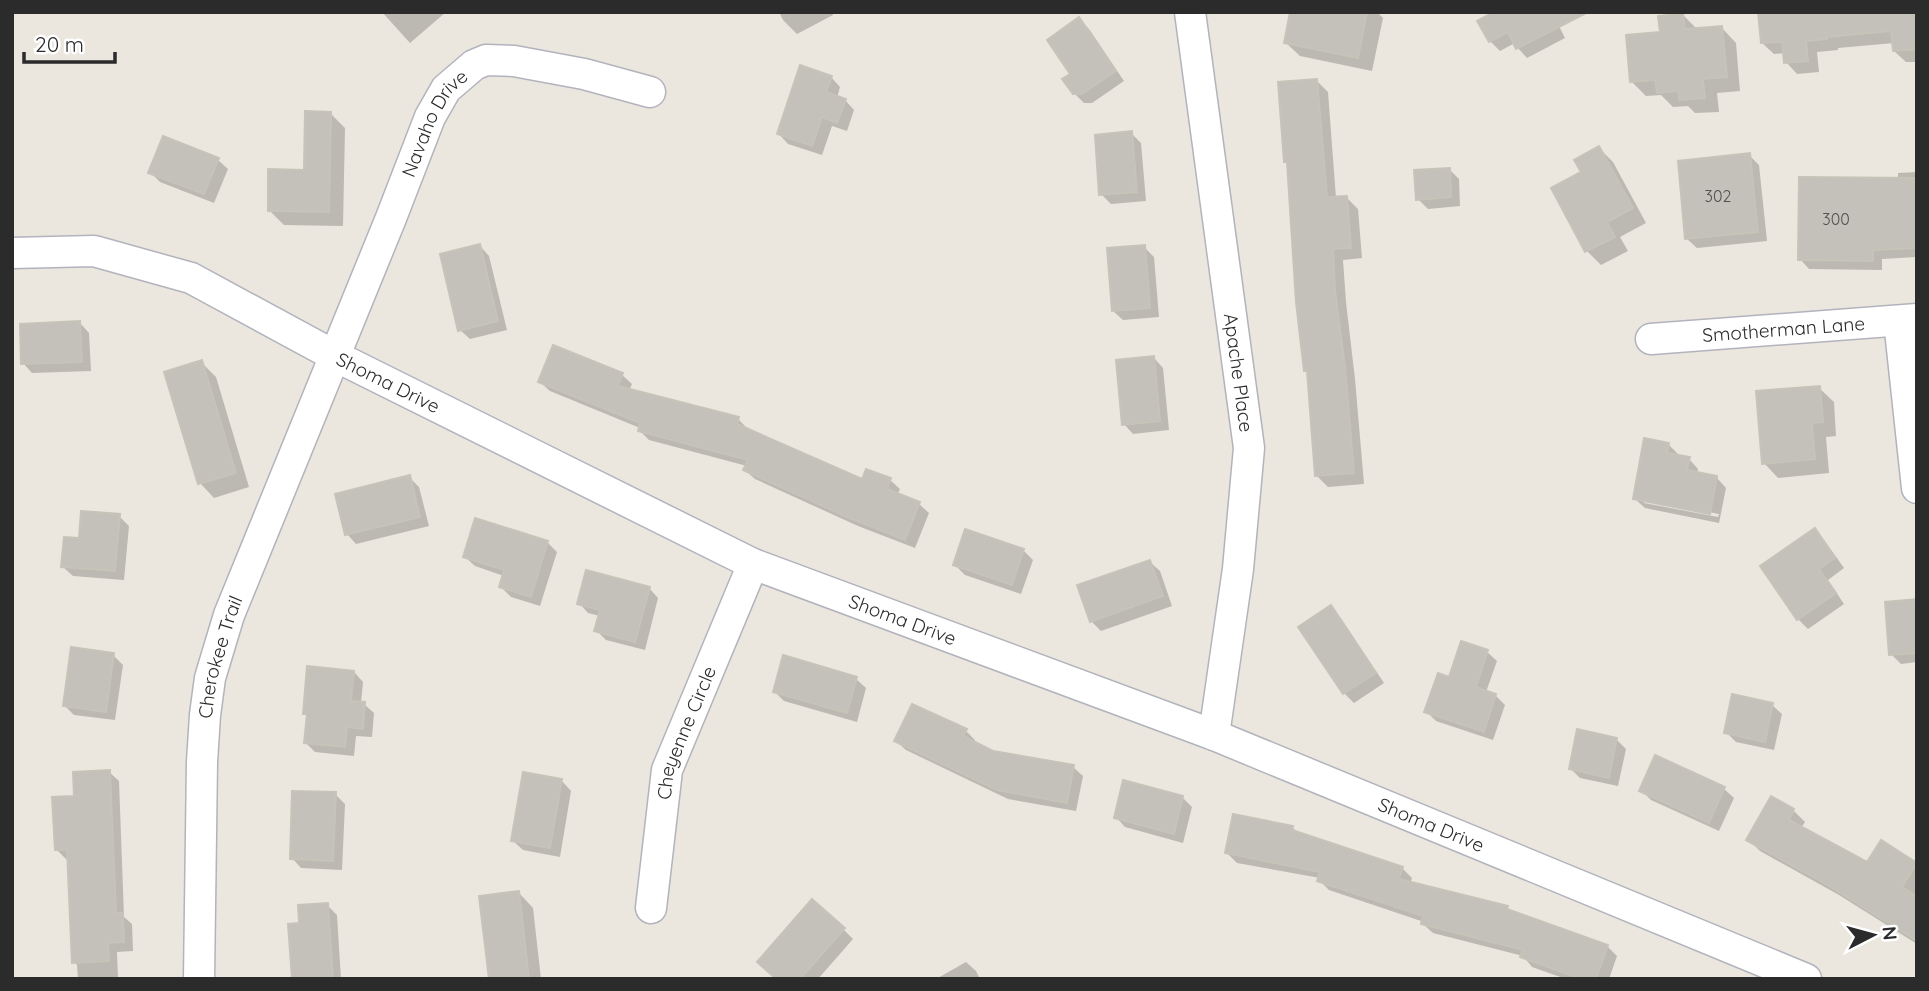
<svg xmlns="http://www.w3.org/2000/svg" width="1929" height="991" font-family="Quicksand,sans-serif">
	<rect width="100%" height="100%" fill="#ebe7df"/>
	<!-- shadow -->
	<path fill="#0003" fill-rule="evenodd" d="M382,12h64l-36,31z
		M779,12h53l1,3 -36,19 -14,-14z
		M1292,12h85l6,6 -11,53 -72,-15 -15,-14z
		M1552,12l13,26 -38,20 -9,-10 -3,-5 -15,8 -10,-10 -10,-20z
		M1917,12v50h-11l-12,-11v-8l-56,5v2l-21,2 2,20 -22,2 -11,-12 -1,-9 -11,1 -12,-11z
		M1683,15l15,15 24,-2 14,15 4,48 -23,2 2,19 -24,1 -7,-7 -15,1 -12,-12 -15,1 -15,-15 31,-47z
		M1079,19l10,10 35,52 -32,22h-8l-10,-10 -2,-19z
		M831,77l9,10 -3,11 8,2 9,10 -7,21 -15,-5 -10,29 -34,-11 -9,-10z
		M1317,81l11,11 8,106h11l11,11 4,49 -19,2 3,42 9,77 9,105 -36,3 -11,-11 -9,-103 -2,-2 -17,-207 -3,-3z
		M330,113l15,15 -2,98 -59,-1 -14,-14 36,-40z
		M1131,133l10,10 5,58 -35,3 -10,-10z
		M1599,148l14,14 33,61 -26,14 8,14 -27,14 -14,-14 -4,-79z
		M1749,155l10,10 8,76 -70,7 -10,-9z
		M218,160l10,9 -14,34 -54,-21 -10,-10z
		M1449,169l10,10 1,27 -32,3 -10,-10z
		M1917,172v85l-35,2v11l-73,-1 -9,-10 98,-79v-7z
		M480,246l9,10 18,74 -37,9 -10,-9z
		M1144,247l10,10 5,60 -36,3 -10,-9z
		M80,323l9,10 2,38 -59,2 -9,-10z
		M1154,358l9,10 6,62 -36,4 -9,-10z
		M201,362l15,15 33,110 -35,11 -14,-15 -34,-110z
		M622,375l10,9 -3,7 109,28 9,9v3l116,50 27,-1 10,9 -3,6 22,9 10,9 -14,35 -57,-22 -103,-47 -10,-9 2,-4 -98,-26 -9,-9v-3l-90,-37 -10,-9z
		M1819,388l15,14 2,34 -10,1 3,36 -51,5 -14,-15z
		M1668,444l10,10 -1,3 12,2 9,10 -1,5 20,4 9,10 -7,35 -74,-15 -10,-9zM1644,500l75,14 -1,3 -74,-14z
		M409,477l10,10 10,39 -73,18 -9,-10z
		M119,516l10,10 -5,54 -51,-4 -10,-9z
		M1815,531l9,9 20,28 -16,12 16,24 -36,25 -10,-10z
		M547,542l10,10 -17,54 -29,-9 -10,-10 3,-11 -29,-10 -10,-9z
		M1023,550l10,10 -12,34 -56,-19 -10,-10z
		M1150,562l10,9 12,35 -71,25 -10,-10z
		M649,588l9,10 -13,52 -39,-10 -10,-10 4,-14 -12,-3 -9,-10z
		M1917,601v61l-16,2 -10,-10z
		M1330,607l10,10 44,66 -30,20 -10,-10 -43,-66z
		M1487,652l10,9 -11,31 10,4 9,9 -12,35 -57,-19 -10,-10 24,-32z
		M113,655l10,10 -8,55 -41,-5 -10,-10z
		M354,672l9,10 -2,21 3,1 10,9 -2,24 -16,-1 -2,20 -39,-4 -10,-10 3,-25 -4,-4z
		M856,679l10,9 -9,34 -73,-21 -9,-9z
		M1772,705l10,9 -8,36 -38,-8 -10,-10z
		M966,731l9,9 -1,3 19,9 80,15 10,9 -7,35 -68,-12 -102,-49 -10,-9z
		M1616,739l10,10 -8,37 -38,-8 -9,-9z
		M109,772l10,9 5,136 8,7 1,27 -16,1 1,27h-40l-1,-14 -3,-3 -5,-103h-3l-9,-9 19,-52z
		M562,781l9,10 -11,66 -37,-7 -10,-9z
		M1724,789l10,9 -15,33 -68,-31 -10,-10z
		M335,794l10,10 -3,66 -41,-2 -9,-10z
		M1182,797l10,10 -9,36 -58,-16 -9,-10z
		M1793,810l12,12 -4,6 66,36 14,-22 36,23v29l-3,3 3,2v45l-78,-49 -79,-44 -11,-11z
		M1292,827l8,8 102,33 10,10 -2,6 97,24 5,5 95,33 10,10 -8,23h-43l-34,-12 -9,-11 -90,-23 -10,-9 1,-2 -95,-32 -10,-10 1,-2 -83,-15 -10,-10z
		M519,893l14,15 8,71h-51z
		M327,905l10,10 4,64h-47l7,-54z
		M843,929l10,10 -35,40h-40z
		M966,962l10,9 4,8h-44z"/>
	<!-- building -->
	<path fill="#c4c1ba" stroke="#c6c3b8" stroke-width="2" d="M1290,12h77l-9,46 -74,-15z
		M1494,12h94l-72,37 -8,-17 -19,10 -12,-21z
		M1758,12h159v37l-24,2 -2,-20 -64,6v2l-21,2 2,20 -24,2 -2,-21 -21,1z
		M1683,13l2,16 37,-3 5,51 -24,2 2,19 -26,2 -1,-9 -21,2 -2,-13 -25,2 -4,-47 34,-3 -2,-16z
		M1079,17l37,54 -34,23h-9l-11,-15 8,-5 -23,-34z
		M800,65l32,11 -6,16 20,7 -9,24 -15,-6 -10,29 -35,-12z
		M1317,79l10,118 20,-1 4,52 -18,1 2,41 10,77 9,106 -39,3 -8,-105h-3l-8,-69 -9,-140h-3l-6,-80z
		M305,111l26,1 -2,100 -61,-1v-42l36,1z
		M1132,131l5,61 -38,3 -4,-60z
		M163,136l56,22 -15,36 -56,-21z
		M1599,146l34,62 -26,14 8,15 -30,15 -34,-64 30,-16 -7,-12z
		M1750,153l8,79 -73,7 -7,-78z
		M1450,168l1,29 -35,3 -2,-30z
		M1799,177l118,1v70l-44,2v11l-75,-1z
		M480,244l18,77 -40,10 -18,-77z
		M1145,245l5,63 -38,3 -5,-63z
		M80,321l2,41 -61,2 -1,-40z
		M553,345l70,28 -5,13 121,31 -2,7 125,55 4,-10 25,9 -4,11 33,13 -15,38 -58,-23 -104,-47 5,-10 -110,-29 2,-8 -102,-41z
		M1154,356l6,65 -38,4 -6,-65z
		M202,360l34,113 -38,11 -34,-112z
		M1820,386l3,36 -11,1 3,36 -53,5 -6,-73z
		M1644,438l25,5 -2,10 23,4 -3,13 30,6 -7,38 -77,-15z
		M410,475l10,42 -75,18 -10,-41z
		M81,511l39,3 -5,57 -54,-4 3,-30 15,1z
		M475,518l73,23 -17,56 -32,-10 5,-17 -41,-13z
		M1815,528l20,30 -16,11 17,24 -39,27 -37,-54z
		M965,529l59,20 -12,36 -59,-20z
		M1150,560l13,36 -73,26 -13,-37z
		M586,570l64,17 -15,55 -41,-11 6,-21 -23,-6z
		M1917,599v54l-28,2 -4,-53z
		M1331,605l45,68 -33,21 -45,-67z
		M1461,641l27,9 -12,37 20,7 -12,38 -60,-20 14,-39 11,4z
		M71,647l43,6 -8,59 -43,-6z
		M783,655l74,22 -10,36 -74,-21z
		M307,666l47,5 -3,30 14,1 -2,27 -16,-2 -2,20 -41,-4 3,-29h-4z
		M1732,694l41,9 -8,39 -41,-9z
		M912,704l55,25 -4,7 30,15 81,14 -7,38 -70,-13 -103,-49z
		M1577,729l40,9 -8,40 -40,-9z
		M1655,755l70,32 -16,36 -70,-32z
		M110,770l6,143h7l1,29 -16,1 1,18 -37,2 -5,-113h-12l-3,-53 22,-1 -1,-24z
		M523,772l39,7 -12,69 -39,-7z
		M1123,780l60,16 -9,38 -60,-16z
		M292,791l44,1 -3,69 -43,-2z
		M1771,796l23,13 -5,11 78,42 14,-22 36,23 -15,24 15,9v45l-91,-57 -80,-44z
		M1233,814l60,12 -1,4 111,37 -4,12 109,27 -1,3 101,36 -12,34h-15l-61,-22 3,-7 -102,-26 2,-8 -106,-35 3,-9 -95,-19z
		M519,891l10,88h-40l-10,-83z
		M812,899l33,29 -45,51h-24l-19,-17z
		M328,903l5,76h-41l-4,-55 11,-1 -1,-18z"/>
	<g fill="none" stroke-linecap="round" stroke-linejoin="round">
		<!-- minor casing -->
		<g stroke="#b2b3bd" stroke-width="33">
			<g id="minor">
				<path id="s1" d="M1190,12l59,436 -11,121 -24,166"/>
				<path id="s2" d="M12,253l82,-2 97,27 144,78 418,208 461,171 592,244"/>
				<path d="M1899,321l18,167"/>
				<path id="s3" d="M1651,339l266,-20"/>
				<path id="s4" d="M651,908l16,-138 86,-206"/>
				<path id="s5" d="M199,979l3,-217 3,-47 5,-37 19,-63 162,-397 39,-101 16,-28 28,-24 12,-5 28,1 70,13 66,18"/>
			</g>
		</g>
		<!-- minor -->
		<use href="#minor" stroke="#fff" stroke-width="30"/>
	</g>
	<g text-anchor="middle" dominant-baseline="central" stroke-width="5" stroke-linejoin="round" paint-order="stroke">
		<!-- number labels -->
		<g font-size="16" fill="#51504f">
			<text x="1718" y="196">302</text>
			<text x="1836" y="219">300</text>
		</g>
		<!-- street labels -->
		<g font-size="19" fill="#2b2b2b" stroke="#fff">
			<text stroke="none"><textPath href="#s5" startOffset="901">Navaho Drive</textPath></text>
			<text stroke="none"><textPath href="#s3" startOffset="133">Smotherman Lane</textPath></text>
			<text stroke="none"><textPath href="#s1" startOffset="364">Apache Place</textPath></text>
			<text stroke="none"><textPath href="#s2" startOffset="406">Shoma Drive</textPath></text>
			<text stroke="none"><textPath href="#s2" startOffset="973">Shoma Drive</textPath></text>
			<text stroke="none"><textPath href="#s5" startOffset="324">Cherokee Trail</textPath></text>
			<text stroke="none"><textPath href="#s4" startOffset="180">Cheyenne Circle</textPath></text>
			<text stroke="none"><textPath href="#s2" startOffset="1540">Shoma Drive</textPath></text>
		</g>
	</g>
	<!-- border -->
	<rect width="1929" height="991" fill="none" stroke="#2b2b2b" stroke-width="28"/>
	<!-- north arrow -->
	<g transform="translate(1873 935) rotate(84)" stroke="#ffffff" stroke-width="5" paint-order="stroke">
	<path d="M0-5L12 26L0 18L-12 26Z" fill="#2b2b2b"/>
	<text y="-10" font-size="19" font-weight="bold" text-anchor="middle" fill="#2b2b2b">N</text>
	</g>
	<!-- scale -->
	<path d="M24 52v10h91v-10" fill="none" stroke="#2b2b2b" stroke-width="3.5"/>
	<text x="35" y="52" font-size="21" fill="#2b2b2b" stroke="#ffffff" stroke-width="5" paint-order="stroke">20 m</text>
</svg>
